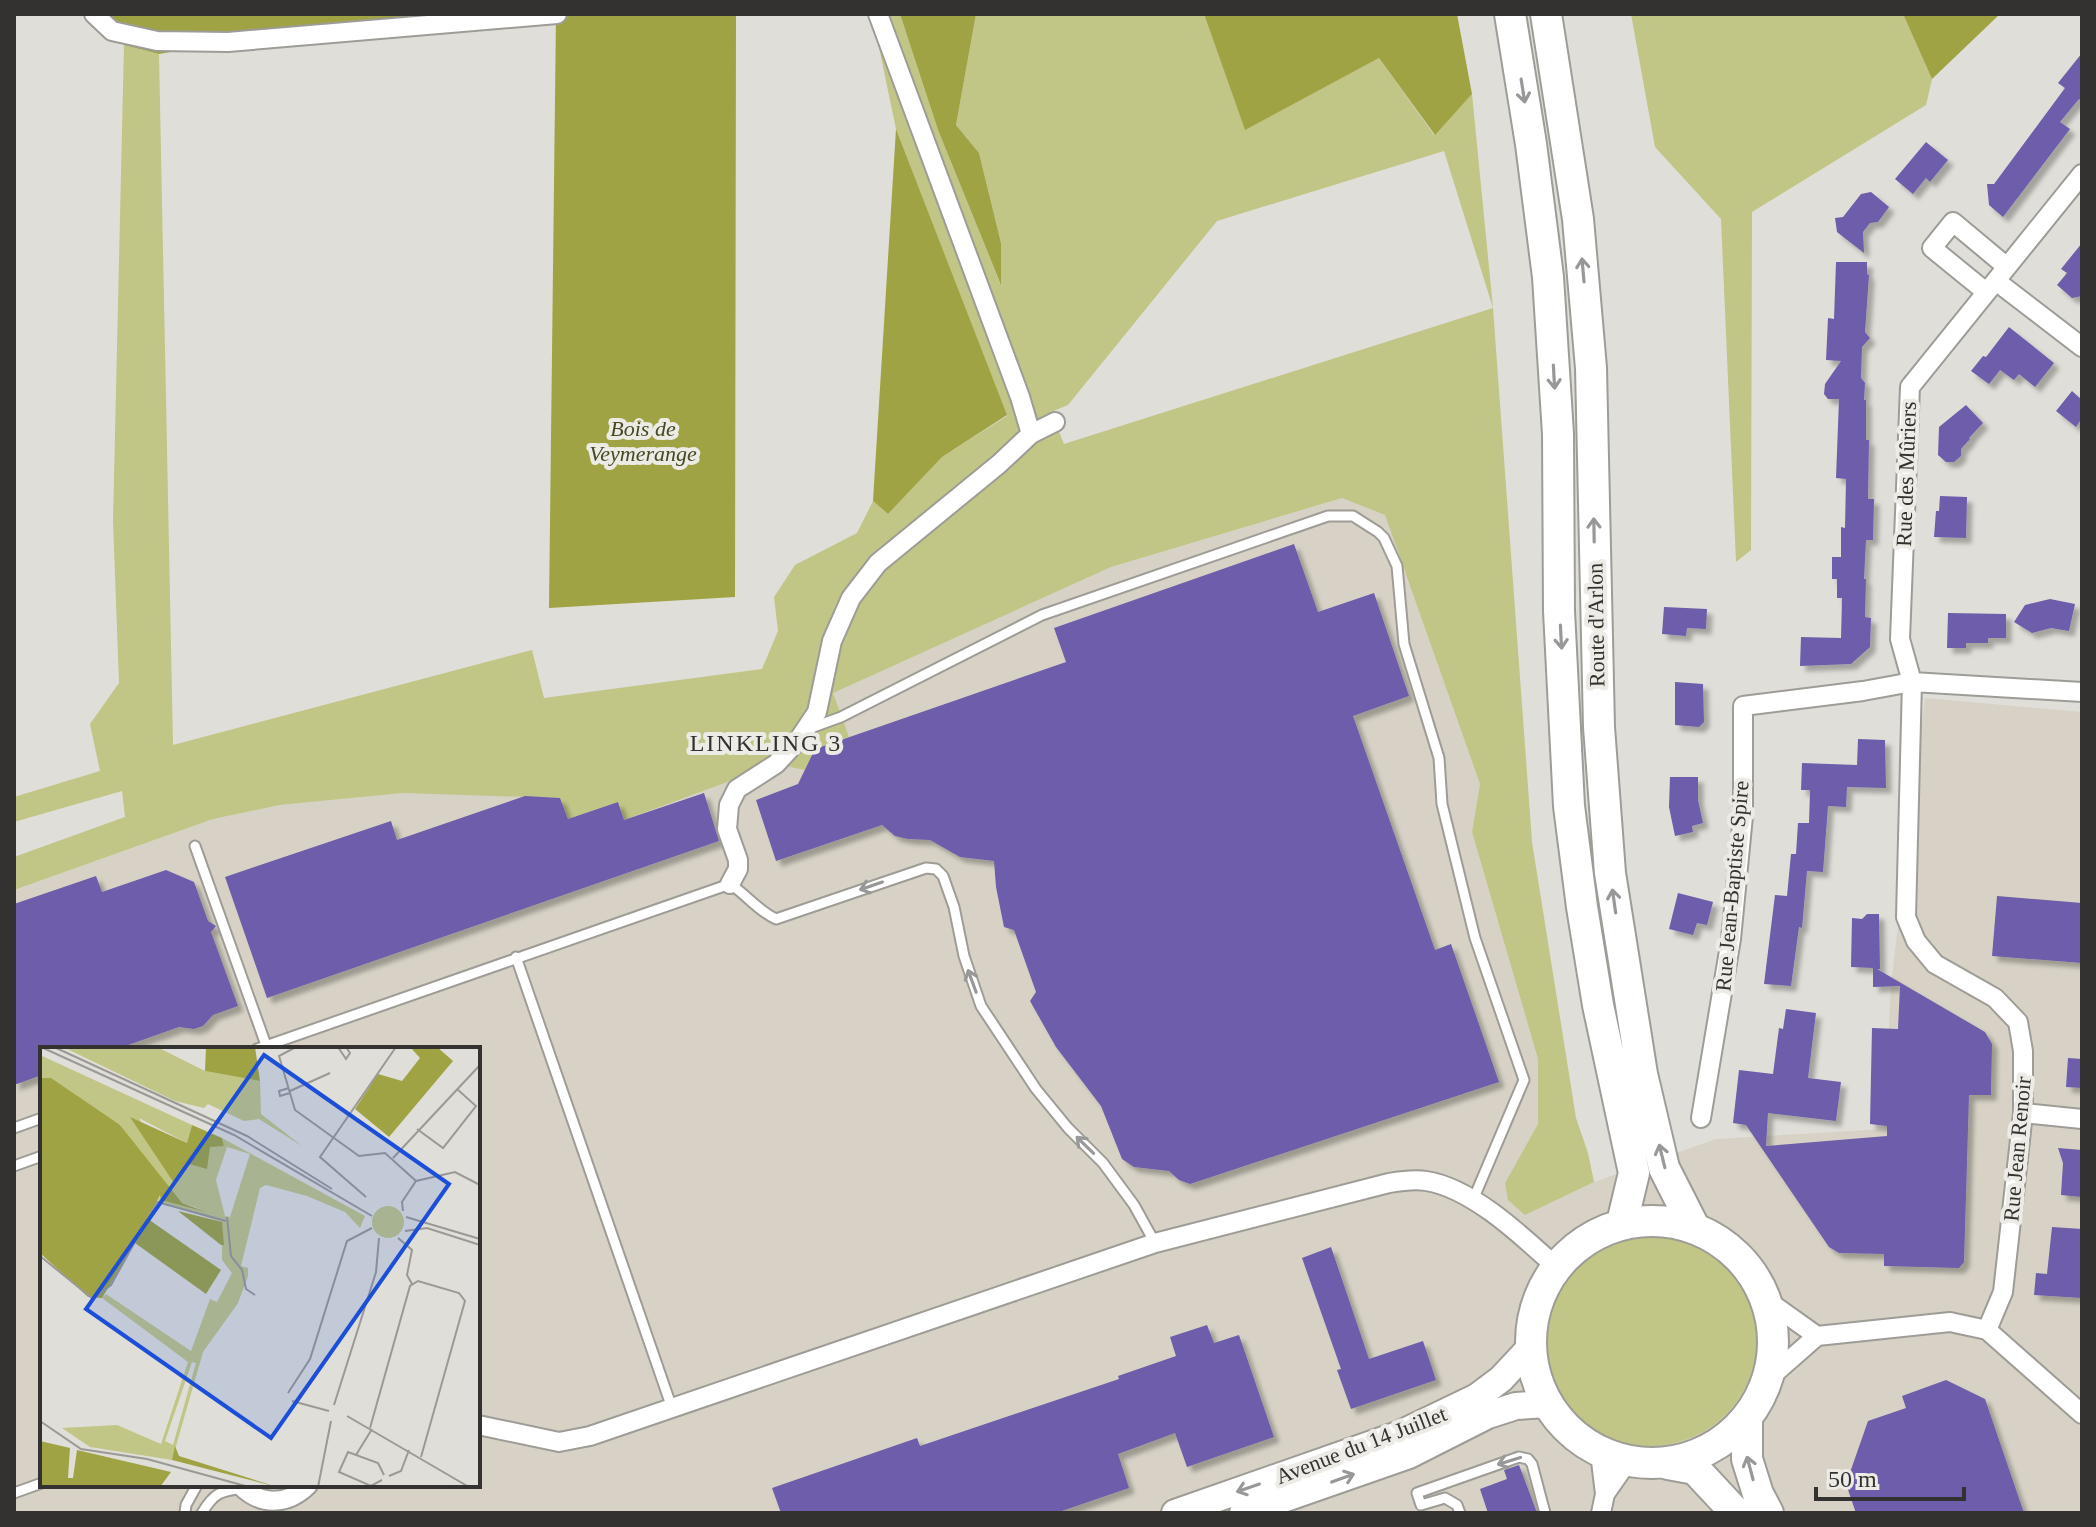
<svg xmlns="http://www.w3.org/2000/svg" width="2096" height="1527" font-family="'Times New Roman',serif">
	<defs>
		<filter id="shadow"><feDropShadow dx="5.5" dy="5.5" stdDeviation="2" flood-color="#0004"/></filter>
	</defs>
	<rect width="100%" height="100%" fill="#e0ded8"/>
	<!-- built -->
	<path fill="#d7d2c5" fill-rule="evenodd" d="M1342,498l43,17 95,269 -8,48 66,227v65l-33,59 20,32 69,-33 122,-43 168,-10 7,-145 34,-286 157,14v801h-2068v-623l199,-71 67,-14 122,-12 123,3 35,2 8,21 50,-17 6,17 225,-82 -17,-44 279,-126zM42,1049h436v436h-436z"/>
	<!-- green -->
	<path fill="#c1c585" fill-rule="evenodd" d="M872,14h28l38,116 62,153 1,-40 -22,-90 -23,-28 20,-111h228l41,115 134,-71 55,77 38,-41 21,214 39,534 44,276 12,35 6,29 -69,33 -17,-15 -3,-17 33,-59v-65l-66,-227 8,-48 -95,-269 -43,-17 -231,69 -278,126 16,44 -34,12 -10,21 -29,-6 -152,56 -6,-18 -50,17 -8,-21 -158,-5 -122,12 -67,14 -199,71v-33l111,-40 -3,-26 -108,31v-25l86,-26 -10,-47 29,-41 -6,-162 11,-476 35,9 14,691 359,-95 12,48 218,-29 16,-38 -4,-34 21,-32 62,-32 16,-32 15,13 54,-57 65,-41 -111,-287zM1444,151l49,157 -429,136 -13,-32 17,-7 149,-184z
		M1631,14h272l29,65 -6,26 -174,107 -1,338 -15,12 -15,-343 -66,-72z
		M1543 1339a107 107 0 1 1 214 0a107 107 0 1 1-214 0Z"/>
	<!-- forest -->
	<path fill="#9fa343" d="M102,14h634l-1,583 -186,11 7,-594 -328,28 -69,12 -35,-9z
		M900,14h76l-20,111 23,28 22,90v42l-63,-155z
		M1204,14h253l15,80 -37,41 -56,-77 -134,72z
		M1903,14h97l-68,65z
		M896,129l111,286 -65,42 -54,57 -15,-13z"/>
	<!-- building -->
	<path fill="#6d5daa" filter="url(#shadow)" d="M2082,53v48l-3,-2 -19,23 10,7 -67,88 -14,-12 -2,-21h7l71,-96 -7,-5z
		M1926,142l22,18 -18,22 -4,-4 -13,16 -18,-15z
		M1871,192l18,15 -11,15 -8,1 -7,9 1,21 -27,-21 -2,-14 8,-1 18,-23z
		M2082,243v53l-10,2 -15,-13 10,-12 -6,-4z
		M1836,262h31v12l2,1 -4,57 5,6 -8,9 -1,31 4,5 -1,17h2v40h3l-1,59h6l-1,41h-7l-2,39h2l-1,38 6,1 -1,29 -19,17 -51,2 1,-29 40,1 1,-40h-5v-19h-5v-22h9v-30l4,1 1,-49 -10,-1 3,-79h-11l-4,-5 1,-10 16,-23 -15,-1 2,-42 6,1z
		M2009,327l45,36 -19,24 -16,-13 -5,6 -14,-10 -11,14 -18,-13 12,-15 3,1z
		M2072,391l10,9v18l-6,9 -20,-16z
		M1966,405l17,18 -14,15 1,1 -9,10v7l-7,6h-8l-8,-7 1,-28z
		M1940,496l27,1 -1,41 -32,-1 2,-26h3z
		M1294,544l24,68 56,-19 35,103 -56,20 82,234 16,-6 48,138 -309,102 -11,-4 -10,-9 -35,-4 -12,-8 -21,-53 -45,-59 -26,-46 6,-9 -22,-62 -10,-3 -8,-40 -2,-26 -34,-4 -30,-17 -22,-1 -13,-3 -13,-11 -106,36 -20,-61 42,-16 17,-35 251,-87 -12,-34z
		M2050,599l25,5 -6,27 -18,-3 -19,5 -18,-11 11,-17z
		M1664,607l43,2 -1,20 -19,-1 -1,8 -24,-2z
		M1948,613l58,1v24h-18v5h-22v5h-19z
		M1675,682l28,2 1,38 -5,5 -24,-2z
		M1858,739l27,1 1,48 -39,-1 -1,20 -18,-1 -5,66 -16,-1 -5,57 -3,-1 -8,59 -27,-2 11,-89 12,1 4,-42h5l2,-31h11l1,-33h-9l1,-27 55,2z
		M1670,777h28v23l5,23 -11,3 1,6 -18,4 -6,-29z
		M704,793l15,48 -452,157 -42,-121 166,-56 6,19 128,-44 35,2 8,21 50,-17 6,18z
		M166,870l28,12 14,39 8,5 -5,6 27,74 -25,9 -10,11 -9,3 -15,-2 -62,22h-75v26l-28,10v-181l82,-28 6,16z
		M1678,893l35,9 -6,23 -10,-2 -4,12 -24,-6z
		M1997,896l85,7v60l-90,-7z
		M1867,914h12l1,55h-3l108,63 7,12 -1,51h-22l-5,167 -5,6 -75,-2v-12l-45,-1 -10,-6 -83,-122 -13,-2 6,-53 34,4 6,-46 4,1 3,-20 30,4 -8,65 33,4 -5,39 -68,-8 -2,33 121,-10v-10l-17,-2 2,-96 26,1 2,-43 -27,1v-19l-22,-1 1,-49 10,1z
		M2068,1058l14,1v29l-16,-1z
		M2058,1148l24,2v47l-21,-2 2,-32z
		M2052,1227l30,2v69l-48,-3 2,-22 11,1z
		M1331,1247l38,112 54,-18 13,39 -85,29 -14,-39 4,-1 -39,-111z
		M1207,1325l7,18 25,-8 35,102 -87,30 -12,-34 -57,21 11,34 -73,25h-275l-9,-25 145,-50 3,8 199,-67 -1,-3 58,-20 -6,-19z
		M1946,1380l39,19 39,114h-168l-10,-29 22,-63 38,-13 -4,-12z
		M1519,1465l18,48h-49l-8,-24 27,-10 -3,-9z"/>
	<g fill="none" stroke-linecap="round" stroke-linejoin="round">
		<!-- lane casing -->
		<g stroke="#9e9c96" stroke-width="13">
			<path id="lane" d="M808,729l33,-12 201,-102 286,-99h25l25,16 6,6 13,28 7,78 35,114 3,46 33,134 49,142 -51,120
				M195,846l71,199
				M516,957l156,451
				M257,1049l473,-165c17,11 27,26 46,35l150,-51 10,1 7,7 11,31 10,49 17,50 55,83 32,39 35,35 31,42 21,38
				M14,1128l28,-10
				M14,1166l28,-10
				M14,1493l28,-10
				M185,1513l1,-8 11,-20
				M202,1513c12,-20 18,-22 41,-25
				M1460,1513l-3,-8 -12,-7 -24,7 -4,-12 102,-36 9,2 4,5 13,49"/>
		</g>
		<!-- street casing -->
		<g stroke="#9e9c96" stroke-width="22">
			<path id="street" d="M94,14l18,17 45,10 71,1 329,-28
				M878,14l142,383 11,37
				M1996,281l86,66
				M1986,292l-54,-44 21,-26 54,45
				M730,884l8,-15v-9l-11,-31 2,-24 8,-16 39,-25 23,-25 18,-27 15,-71 19,-43 27,-35 121,-99 32,-30 24,-12
				M2023,1113l59,6
				M1701,1118l30,-179 12,-123v-110l120,-15 49,-9 170,10
				M1765,1299l52,37
				M1987,1330l16,-38 20,-179v-62l-5,-29 -23,-24 -60,-34 -19,-23 -10,-24 6,-235 -12,-43 10,-252 172,-213
				M1768,1379l49,-43 133,-14 37,8 95,84
				M478,1425l81,17 31,-6 565,-193 234,-60c12,-2 25,-4 37,-2 46,7 96,55 129,85
				M1600,1453l5,41 -4,19
				M240,1485c20,21 47,21 68,0
				M1605,1494l23,-33"/>
		</g>
		<!-- secondary casing -->
		<g stroke="#9e9c96" stroke-width="30">
			<path id="secondary" d="M1175,1513l223,-78 79,-38 24,-18 29,-31
				M1243,1513l166,-58 79,-40 28,-9 32,-2"/>
		</g>
		<!-- primary casing -->
		<g stroke="#9e9c96" stroke-width="34">
			<path id="primary" d="M1510,14l21,130 17,133 10,157 1,177 10,195 13,101 16,98 36,168 -12,50
				M1546,14l32,205 13,149 8,359 11,146 32,201 22,94 30,59
				M1531 1342a121 121 0 1 1 242 0a121 121 0 1 1-242 0Z
				M1747,1419v40l11,35 10,19
				M1668,1464l27,5 41,44"/>
		</g>
		<!-- lane -->
		<use href="#lane" stroke="#fff" stroke-width="9"/>
		<!-- street -->
		<use href="#street" stroke="#fff" stroke-width="18"/>
		<!-- secondary -->
		<use href="#secondary" stroke="#fff" stroke-width="26"/>
		<!-- primary -->
		<use href="#primary" stroke="#fff" stroke-width="30"/>
	</g>
	<!-- one-way arrows -->
	<defs><path id="oneway-shaft" d="M-6 0H5M1.5-3L5.5 0L1.5 3" fill="none" stroke-width="1.6" stroke-linecap="round" stroke-linejoin="round" transform="scale(2)"/></defs>
	<g stroke="#999898">
		<use href="#oneway-shaft" transform="translate(1523 91) rotate(81)"/>
		<use href="#oneway-shaft" transform="translate(1583 270) rotate(-95)"/>
		<use href="#oneway-shaft" transform="translate(1554 377) rotate(87)"/>
		<use href="#oneway-shaft" transform="translate(1594 530) rotate(-91)"/>
		<use href="#oneway-shaft" transform="translate(1561 637) rotate(87)"/>
		<use href="#oneway-shaft" transform="translate(871 886) rotate(161)"/>
		<use href="#oneway-shaft" transform="translate(1614 901) rotate(-98)"/>
		<use href="#oneway-shaft" transform="translate(972 981) rotate(-110)"/>
		<use href="#oneway-shaft" transform="translate(1085 1145) rotate(-136)"/>
		<use href="#oneway-shaft" transform="translate(1662 1156) rotate(-104)"/>
		<use href="#oneway-shaft" transform="translate(1509 1461) rotate(163)"/>
		<use href="#oneway-shaft" transform="translate(1750 1468) rotate(-105)"/>
		<use href="#oneway-shaft" transform="translate(1343 1478) rotate(-20)"/>
		<use href="#oneway-shaft" transform="translate(1248 1488) rotate(161)"/>
	</g>
	<g text-anchor="middle" dominant-baseline="central" stroke-width="8" stroke-linejoin="round" paint-order="stroke">
		<!-- park labels -->
		<g font-size="22" font-style="italic" fill="#474921" stroke="#edebe5">
			<text x="643" y="428">Bois de<tspan x="643" dy="25">Veymerange</tspan></text>
		</g>
		<!-- street labels -->
		<g font-size="22" fill="#333230" stroke="#edebe5">
			<text transform="translate(1906 474) rotate(-88)">Rue des Mûriers</text>
			<text transform="translate(1596 625) rotate(-91)">Route d'Arlon</text>
			<text transform="translate(1732 886) rotate(-85)">Rue Jean-Baptiste Spire</text>
			<text transform="translate(2017 1149) rotate(-85)">Rue Jean Renoir</text>
			<text transform="translate(1361 1445) rotate(-21)">Avenue du 14 Juillet</text>
		</g>
		<!-- neighbourhood labels -->
		<g font-size="24" letter-spacing="2" fill="#333230" stroke="#edebe5">
			<text x="766" y="743">LINKLING 3</text>
		</g>
	</g>
	<!-- overview -->
	<g transform="translate(40 1047)">
		<rect width="440" height="440" fill="#e0ded8"/>
		<path d="M23,0h94l48,24 55,10 1,33 41,32 -43,-27 -15,2 -36,-17 -4,4 -29,-7zM0,8l152,70 -5,18 -48,-25 35,65 12,-20 24,-17h14l-2,-8 143,78 -5,12 -15,-16 -38,-16 -41,-11 -6,3 -19,78 7,2v8l-10,27 -35,49 -31,108 -82,-13 -28,-19 55,-3 44,19 27,-82 -86,-64 4,-4 85,57 19,-52 7,3 15,-29 -10,-13v-38l-65,-20 4,-8 1,6 41,10 -21,-7 -15,-15 -47,-63 -80,-43zM187,100l23,7 -20,63 -5,-1 -9,-36zM152,315l4,1 -23,82 -8,-4zM332 175a16 16 0 1 1 32 0a16 16 0 1 1-32 0Z" fill="#c1c585" fill-rule="evenodd"/>
		<path d="M166,0h49l5,34 -55,-10zM370,0h27l16,14 -64,76 -34,-28 23,-35 24,7 18,-23zM0,31h11l69,47 62,78 24,9 -45,-12 -1,-5 -12,24 73,51 -15,24 -71,-51 -33,55 -14,-1 -48,-44zM90,70l57,26 5,-18 30,13 2,8 -14,1 -3,22 -21,-6 -12,20zM138,164l44,11 2,23h-3zM0,394l30,7 -2,30h5l4,-28 94,22 -11,15h-120zM135,399l4,10 98,31 -105,-27z" fill="#9fa343"/>
		<path fill="none" stroke="#9b9995" stroke-width="2" d="M1,0l193,88 138,81M14,0l193,89 85,53M256,0l-17,9 16,54 64,46 26,-3 31,28M298,0l8,12 4,-6 -4,-6M249,41l-10,3 1,5 10,-3M250,44l40,-18M377,82l26,19 33,-42 -19,-17M353,111l87,-93M326,150l-46,-40 76,-110M363,164l-1,-9 14,-21 39,-9 25,13M187,170l4,39 11,14 4,19 9,6M366,170l74,22M365,184l22,-3 53,17M358,191l14,12 -5,25 5,9M0,209l53,43 18,-14 46,-83 69,19M248,346l22,-34 37,-118 25,-13M252,354l37,10M294,358l42,-133 3,-34M307,369l122,71M0,374l41,28 66,10 102,28M330,381l40,-142 8,-5 41,12 6,8 -44,156M316,408l16,-26M349,429l12,-5 8,-21M342,433l-11,6 -32,-14 9,-20 30,11 6,12M278,440l13,-66"/>
		<path fill="#1d4ed8" fill-opacity="0.15" stroke="#1d4ed8" stroke-width="4" d="M224,8l185,129 -178,254 -185,-129z"/>
		<rect width="440" height="440" fill="none" stroke="#333230" stroke-width="4"/>
	</g>
	<!-- border -->
	<rect width="2096" height="1527" fill="none" stroke="#333230" stroke-width="32"/>
	<!-- scale -->
	<path d="M1816 1487v12h148v-12" fill="none" stroke="#333230" stroke-width="4"/>
	<text x="1828" y="1487" font-size="24" fill="#333230" stroke="#edebe5" stroke-width="6" paint-order="stroke">50 m</text>
</svg>
